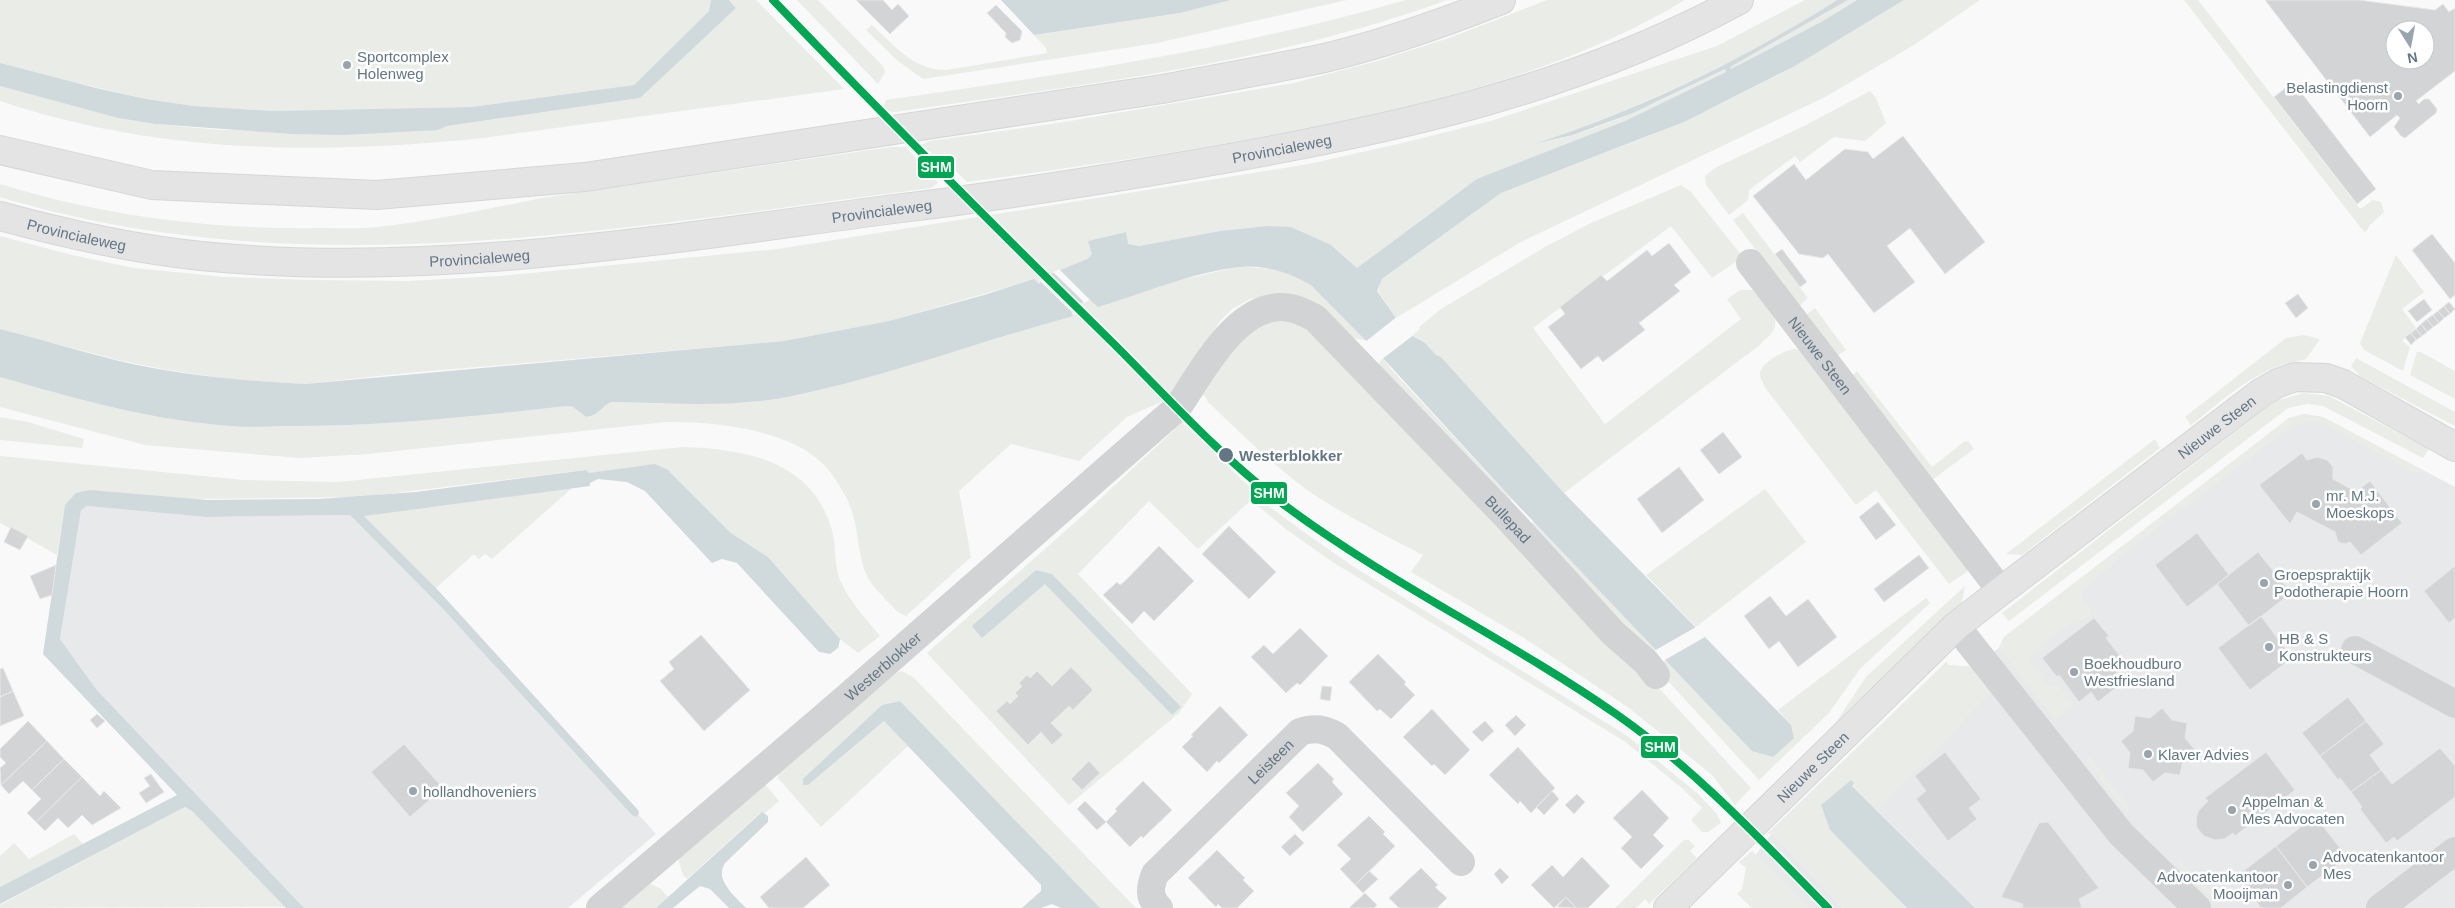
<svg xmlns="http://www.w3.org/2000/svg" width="2455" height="908" font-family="Helvetica,sans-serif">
	<rect width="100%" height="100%" fill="#f9f9f9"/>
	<!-- built -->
	<path fill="#e8e9ea" d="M2304,414l19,3 132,70v421h-480l-123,-123 94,-123 3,3 23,2 27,-19 5,-11 285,-219z
		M87,506l119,11 144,-2 93,94 194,208 2,-2 17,19 -88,74h-264l-208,-219 -36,-50 21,-130z
		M1772,833l71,75h-49l-48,-40z"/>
	<!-- green -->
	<path fill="#e9ece7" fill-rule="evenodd" d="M0,0h711l-2,11 -75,74 -163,22 -199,4 -78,-5 -48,-7 -137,-32 -9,-4z
		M729,0h27l88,89 -361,49c-165,17 -324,16 -483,-37v-15l118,32 37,6 65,6h218l9,-4 193,-28 96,-91z
		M797,0h21l65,66 2,6 -7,12z
		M1231,0h116l-190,43 -234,36 -25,-18 -32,-31 6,-5c22,20 42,46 75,45l100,-17 -1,-5 -12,-13 146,-22z
		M1406,0h41c-177,65 -368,85 -553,112l-6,-1 -4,-4 2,-7c175,-25 350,-51 520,-100z
		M1547,0h138c-109,65 -228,97 -352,123 -121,25 -243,42 -366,59l-11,-11 -3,-14 -11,4 -21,-16 9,-4 128,-18 236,-40 83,-22 72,-23z
		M1805,0h32c-93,60 -195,107 -300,144 67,-13 128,-46 188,-75l1,3 -101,49 -119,47 -60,34 -89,66 -26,-23 -64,-19 -47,5 -81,15 -11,-1 -3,-13 -36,9 3,13 -5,5 -38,17 -10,8 -14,-2 -136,39 -105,20 -377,32 -102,11 -68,-4 -69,-10 -50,-10 -118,-31v-93l72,19 62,13 91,9 85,3 98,1 91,-5 279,-27 531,-85 93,-21 92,-23 223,-74z
		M1848,0h8l-35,22 -90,47 -2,-2z
		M1904,0h76l-66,45 -89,52 -306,146 -123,75 -18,-27 3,-11 120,-87 145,-56 66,-29 70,-35z
		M2184,0h14l162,209 13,-9 8,2 3,10 -14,13 -5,8z
		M1870,91l6,7 10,25 -21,18 -31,-4 -34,25 -5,-6 -46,34 -1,10 -19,15 -23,-30 -1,-9 10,-8 89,-42z
		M891,147h15l32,36 -7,5c-306,39 -629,101 -931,9v-13c103,32 213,46 321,44 19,0 38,1 57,-1 54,-6 110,-18 164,-29z
		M1681,185l10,7 52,65 -31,21 -41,-52 -138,102 72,96 136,-105 -14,-20 13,-9h15c9,11 29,28 16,44 -3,4 -8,6 -10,10l-197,149 -123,-136 -5,-2 -11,-12 -13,-8 8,-6 -1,-2 22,-18 104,-62 46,-24z
		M1743,213l65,85 -9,8 -66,-86z
		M2396,255l28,37 -22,17 14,19 -14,13 8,6 -7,24 -39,-21 -4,-7z
		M1240,266c13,2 27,2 39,4 36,8 62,45 87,70l-11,-1v2l-72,-44 -33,2 -18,10 -12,12 -42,65 -17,16 -34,15 -48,44 -68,-17 -52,47 12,66 -65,59c-9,-3 -13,-9 -20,-16 -6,-7 -15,-15 -19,-24 -11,-23 -7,-51 -20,-77 -6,-11 -14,-25 -23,-34 -34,-36 -112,-44 -158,-43l-298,32 -68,4 -155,-13 -145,-38v-30c76,22 151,43 230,49 21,2 43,0 64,0 92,0 182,-10 273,-20l6,1 13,10c13,-1 15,-10 25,-15l67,2 65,-3 48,-5 85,-21 196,-59 -2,-2 17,-17 108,-20z
		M1815,308l31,42 -9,6 -30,-42z
		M1264,318l38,2 354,365 95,103 -16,17 -23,-30 -83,-67 -105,-70 -113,-66 12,-17c-35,-18 -71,-36 -104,-57 -41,-27 -76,-63 -111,-96l-3,-6 -7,-2 24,-37z
		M2304,335l16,4 -14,20c-8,2 -18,4 -27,7 -32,11 -61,38 -88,59l-6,-8 101,-79z
		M1794,349l6,1 166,213 2,8 -19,13 -73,-94 -20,15 -90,-116c-2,-5 -6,-10 -6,-15 0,-11 25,-24 34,-25z
		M2417,352h4l34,19v28l-45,-24z
		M1382,357l9,12 121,130 -8,4 -126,-136z
		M2356,358l99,54v14l-94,-49 -10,-11z
		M1857,371l75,96 33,-26 4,1 5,7 -42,31 -80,-104z
		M2304,393l25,3 100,53 -6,9 -100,-52 -16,-2 -19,4 -279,213 -7,-8 273,-212z
		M2304,414l19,3 99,53 -4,5 -95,-52 -18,-1 -17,7 -119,91 -4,-6 124,-96z
		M0,417l28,5 56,17 -2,9 -82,-8z
		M1179,419l91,88 31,23 53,37 272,168 71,58 20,21 4,9 -13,9h-6l-11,-12 11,-12 -19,-19 -59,-48 -293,-180 -44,-31 -36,-30 -53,49 -49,-48 -71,73 114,120 -13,19 -110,92 -142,-152 154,-136 94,-88 -3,-4zM1036,570l16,4 128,133 -8,8 -127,-132 -73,44z
		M2155,439l5,9 -138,107 -16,-1z
		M683,447c61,2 125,13 147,77 7,18 3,39 10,56 9,21 26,39 40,56l-22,17 -18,-14 -72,-82 -37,-24 -63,-63 -79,3 -4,-3 -223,27 -178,2 -119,6 -8,50 -57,-32v-67l244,24 94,2z
		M572,488l-80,71 -7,-5 -6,5 -5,-5 -38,34 -72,-72 3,-2z
		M1765,489l41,53 -110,85 -50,-52z
		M2161,517l3,6 -44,34 -40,38 11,15c-4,11 -13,11 -22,15 -13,6 -29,24 -40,33l17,26 5,2 7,-2 15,22 -18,14 -56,-72 5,-11z
		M1534,521l122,129 -9,5 -117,-130z
		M1965,586l-3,16 -126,120 30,-45z
		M1926,598l4,5 -70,66 -31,44 -70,67 -102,-111 4,-6 5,-3 8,8 117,57 -13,-15z
		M1946,662l3,3 23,2 20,25 -115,118 -25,-25 -1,-5 -30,25 9,25 77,78h-64l-71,-75 -6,2z
		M902,671l11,6 223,231h-36l-200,-207 -18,4 -74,80 76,-64 24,25 -87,81 -43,-49 1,-6 116,-99z
		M2089,756l42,54 -4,2 -42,-53z
		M765,784l14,17 -14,12h-5l-73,66 -4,-4 -5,-17z
		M185,807l7,4 93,96 -285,1v-3z
		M74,834l9,10 -83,43v-31l14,-13 15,16z
		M1684,840h5l6,6 -5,5 7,7 -48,46 -4,-5 -9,9h-21z
		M1752,851l57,57h-57l-15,-14 5,-5 4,-21 -7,-6z
		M2179,860l33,33 -4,3 -32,-33z
		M649,883l12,6 7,8 -12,11h-36z"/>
	<!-- water -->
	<path fill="#d0d9dc" d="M711,0h18l7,8 -96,90 -193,28 -9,4 -95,5 -51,-1 -137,-10 -37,-6 -118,-32v-23l96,25 50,11 48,7 78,5 199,-4 163,-22 75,-74z
		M1001,0h230l-51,13 -146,22z
		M1837,0h11l-118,67 1,2 90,-47 36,-22h47l-111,67 -107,54 -185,72 -119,86 -5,12 19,27 17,18 12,7 11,12 5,2 123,136 227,232 3,13 -21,19 -21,-6 -240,-252 -130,-142 -70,-71c-20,-13 -49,-22 -73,-19 -48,6 -95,26 -141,40l-11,-10 -16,17 2,2c-94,26 -186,60 -281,80 -58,12 -122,7 -181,6 -10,5 -13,14 -25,15l-13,-10 -6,-1c-91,10 -181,20 -273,20 -21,0 -43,2 -64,0 -79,-6 -154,-27 -230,-49v-48c40,10 79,22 119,32 61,14 123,20 186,23l479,-43 105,-20 95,-26 50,-16 5,5 7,-8 41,-17 5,-5 -4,-13 38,-9 2,12 11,2 81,-15 47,-5 24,1 40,18 26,23 120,-89 148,-58 101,-49 -1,-3 -92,44 -60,22 -38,9c106,-35 208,-84 302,-144z
		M655,464l13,6 63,63 37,24 72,82 -2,9 -8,6 -11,-2 -82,-89 -15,-4 -10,4 -67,-72 -18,-9 -29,-3 -8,4v3l-226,30 72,72 202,222 1,3 -2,4 -5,-2 -189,-206 -93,-94 -144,2 -119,-11 -6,4 -21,129 36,50 208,219h-18l-94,-97 -7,-4 -185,97v-17l177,-92 -134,-141 22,-149 11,-12 14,-3 117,10 112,-1 97,-7 170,-22 3,3z
		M1036,570l16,4 129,133 -9,8 -127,-131 -63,54 -10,-12z
		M900,701l200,207h-39l-9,-4 -11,4h-19l19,-17v-6l-157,-164 -76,64h-5v-6l79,-74z
		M1851,780l3,3 -2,3 123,122h-68l-77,-78 -9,-25z
		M762,812l6,4v6l-43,41c-11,17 10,33 21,45h-17l-19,-19 -10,-3 -27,22h-17z"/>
	<!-- pier -->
	<path fill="#f9f9f9" d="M1059,269l30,30 -1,2 -3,2 -32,-31z
		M1045,274h4l33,32 -7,9 -36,-35z
		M1398,316l17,18 -34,26 -16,-18z
		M1696,627l9,10 -42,24 -9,-10z"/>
	<!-- building -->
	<path fill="#d2d4d5" stroke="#e8e8e8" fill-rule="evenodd" d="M856,0h27l9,10 6,-6 11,12 -19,18z
		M2265,0h94l76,10 8,-6 6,8 6,-4v63l-39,30 3,3 5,-5h5l8,10 -1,4 -31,25 -4,-2 -7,-9 6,-9 -3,-3 -27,22zM2395,30h30v30h-30z
		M996,5l26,26 -2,9 -8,3 -7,-6 1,-4 -19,-20z
		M2293,82l83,107 -19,15 -83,-107z
		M1903,136l82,106 -40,32 -35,-46 -23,18 28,36 -41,31 -46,-59 -5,4 -24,-4 -46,-58 41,-32 12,16 39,-31 23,3 5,7z
		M2432,234l23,29v32l-5,4 -38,-49z
		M1669,243l22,29 -17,13 6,6 -41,32 6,7 -42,32 -5,-6 -17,13 -33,-42 17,-13 -5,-7 41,-32 6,6 40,-31 5,6z
		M1782,249l25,33 -7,5 -25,-33z
		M2298,294l10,14 -12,10 -11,-15z
		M2424,299l8,11 -15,12 -9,-11z
		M2449,302l6,7 -5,5 -6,-8z
		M2444,306l6,8 -6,4 -6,-7z
		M2438,311l6,7 -5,5 -6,-8z
		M2433,315l6,8 -6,4 -6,-8z
		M2427,319l6,8 -6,5 -6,-8z
		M2421,324l6,8 -5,4 -6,-7z
		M2416,329l6,7 -6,4 -5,-7z
		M2411,333l5,7 -5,5 -6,-8z
		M1723,432l19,25 -23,17 -19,-24z
		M2302,453l5,7 10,-3 10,3 6,7v12l23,13 14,-11 32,42 -41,32 -11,-13 -5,2 -7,-2 -3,-10 -38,-20 -7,12 -31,-39z
		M1679,467l25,33 -42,33 -25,-34z
		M1878,502l18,23 -20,15 -17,-23z
		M1229,526l47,46 -27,27 -47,-45z
		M11,527l17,9 -8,14 -16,-8z
		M2197,533l32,42 -42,32 -32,-42z
		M1159,546l35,35 -40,40 -10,-10 -12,13 -29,-29 14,-13 3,3 5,-4z
		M2258,552l33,41 -42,33 -32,-42z
		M1919,555l10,13 -45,34 -10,-13z
		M56,565l-4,30 -12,4 -10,-23z
		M2455,566v52l-6,5 -25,-32z
		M1770,596l16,20 22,-17 29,38 -39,30 -19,-26 -10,8 -25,-33z
		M2261,616l31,42 -42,32 -32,-42z
		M2094,618l15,18 -3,2 21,27 -12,9 8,8 -25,20 -7,-10 -12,10 -20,-27 -2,2 -15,-19z
		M1300,628l28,28 -28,29 -3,-2 -11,10 -35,-36 13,-12 9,9z
		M701,635l49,55 -46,41 -44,-50 14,-12 -5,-7z
		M1378,654l28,28 -2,2 11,11 -24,24 -11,-10 -3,2 -28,-29z
		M1071,667l22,23 -20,20 -4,-4 -18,17 12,12 -11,10 -11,-13 -13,13 -32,-34 11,-10 3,3 8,-8 -3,-3 7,-7 -3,-3 8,-8 3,3 7,-7 15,15z
		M3,668l10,23 -13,6v-28z
		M1322,686l10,1 -2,14 -10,-2z
		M13,691l11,25 -24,10v-29z
		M2348,697l18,24 -46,35 -18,-23z
		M1220,706l28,29 -29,28 -2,-2 -10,11 -25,-25 11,-11 -2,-1z
		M2162,708l10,12 15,3 -2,15 10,12 -12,10 -3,15 -15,-2 -12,9 -10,-12 -15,-2 2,-15 -9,-12 12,-10 2,-15 15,2z
		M1432,709l38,41 -25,25 -11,-11 -2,2 -29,-29z
		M97,714l8,7 -8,7 -7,-8z
		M1516,715l10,10 -11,11 -10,-11z
		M28,721l19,20 -46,44 -1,-17 6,-5 -6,-6v-8z
		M1485,721l9,10 -12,11 -10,-10z
		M2366,721l18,23 -14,11 11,15 -30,22 -11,-14 -2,2 -18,-24z
		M47,741l17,18 -32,31 -9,-9 -14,13 -8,-9z
		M404,744l39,44 -33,29 -39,-45z
		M1518,747l37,41 -24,25 -11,-12 -2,3 -29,-29z
		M2440,748l15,18v31l-58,44 -3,-4 -8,6 -26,-34 2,-2 -11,-15 30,-22 11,14z
		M1945,752l36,47 -12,9 8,11 -29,22 -32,-42 10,-8 -11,-15z
		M2266,752l29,38 -60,46 -2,-3 -9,6 -9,1 -11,-4 -7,-8 -1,-10 3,-8 9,-9 -3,-3z
		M64,759l18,18 -46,45 -9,-9 14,-14 -9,-9z
		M1089,761l11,12 -18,17 -11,-11z
		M1318,763l16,16 -2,3 11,12 -40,38 -14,-15 10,-11 -13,-13z
		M151,774l13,18 -18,11 -7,-10 11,-7 -6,-8z
		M82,777l18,19 4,-5 17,17 -29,17 -10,-10 -14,13 -10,-10 -13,13 -9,-9z
		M1143,781l29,29 -29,28 -2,-2 -11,11 -24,-25 11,-11 -2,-2z
		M1642,790l27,28 -16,17 11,11 -23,23 -20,-21 11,-11 -19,-19z
		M1552,791l7,8 -15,16 -8,-8z
		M1577,794l8,8 -11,12 -9,-9z
		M1085,801l21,21 -9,8 -20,-21z
		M1369,816l16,16 -2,2 12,12 -40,39 -15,-16 11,-10 -14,-14z
		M2315,816l32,41 -40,30 -31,-41z
		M2048,822l51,66 -20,11 3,9h-60l1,-4 -22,-7 38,-74z
		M1295,834l9,9 -14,13 -9,-9z
		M2276,846l31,41 -26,21h-20l-24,-32z
		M1217,850l28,28 -2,2 11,11 -17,17h-15l-4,-4 -2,3 -28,-29z
		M806,857l24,28 -27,23h-34l-9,-11z
		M1582,857l28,29 -22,22h-12l-10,-11 -12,11 -23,-23 21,-20 11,12z
		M1421,868l17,17 -3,2 12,11 -10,10h-38l-10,-10z
		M1500,868l9,9 -7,7 -8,-10z
		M1369,871l9,8 -15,14 -8,-8z
		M1365,893l12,12 -3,3h-25z
		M1566,897l10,11 -19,-1z"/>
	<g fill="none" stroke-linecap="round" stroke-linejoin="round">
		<!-- secondary casing -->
		<g stroke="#d5d6d7" stroke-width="30">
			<g id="secondary">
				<path d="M0,150l152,35 225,10 208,-18 577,-88c53,-10 105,-19 158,-30 61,-14 123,-36 181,-59"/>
				<path id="s4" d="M0,216c66,18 133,33 201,40 232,23 464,-17 693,-47 101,-12 201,-28 301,-45 187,-32 376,-72 544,-164"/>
				<path id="s5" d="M1668,908l288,-282 45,-35 261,-199 16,-9 17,-6 31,1 17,6 112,63"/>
			</g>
		</g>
		<!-- street -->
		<g stroke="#d2d3d4" stroke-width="28">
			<path id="s1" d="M1750,263l251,328"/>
			<path d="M1956,626l165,208 76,74"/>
			<path d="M2355,650l100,54"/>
			<path id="s2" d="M600,908l245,-209 333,-292c24,-35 61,-109 112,-99 8,1 17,6 25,10l192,199 106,116 33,29 10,13"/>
			<path id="s3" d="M1159,908c-11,-11 -9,-21 -4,-34l145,-142c15,-5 24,-3 37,4l124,126"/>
			<path d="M2380,908l75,-57"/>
		</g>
		<!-- secondary -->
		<use href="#secondary" stroke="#e4e4e5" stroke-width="28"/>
		<!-- tram-1 casing -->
		<g stroke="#fff" stroke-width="11">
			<path id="tram-1" d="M773,0c112,117 226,231 341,344 55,55 107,113 169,160 105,79 225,135 333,210 79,55 145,126 212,194"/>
		</g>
		<!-- tram-1 -->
		<use href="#tram-1" stroke="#00a651" stroke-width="8"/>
	</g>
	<!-- markers -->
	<g fill="#98a4ae" stroke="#fff" stroke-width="2">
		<circle cx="347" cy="65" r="5"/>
		<circle cx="2398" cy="96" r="5"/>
		<circle cx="2316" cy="504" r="5"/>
		<circle cx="2264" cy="583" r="5"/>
		<circle cx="2269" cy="647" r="5"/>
		<circle cx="2074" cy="672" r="5"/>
		<circle cx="2148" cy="754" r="5"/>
		<circle cx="413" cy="791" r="5"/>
		<circle cx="2232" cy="810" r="5"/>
		<circle cx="2313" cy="865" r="5"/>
		<circle cx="2288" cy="885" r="5"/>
	</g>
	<circle fill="#637685" stroke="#fff" stroke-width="2" cx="1226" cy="455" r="8"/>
	<g text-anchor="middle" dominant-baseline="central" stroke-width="5" stroke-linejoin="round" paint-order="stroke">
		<!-- poi labels -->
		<g font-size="15" fill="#637685" stroke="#fff" text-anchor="start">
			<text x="357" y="56">Sportcomplex<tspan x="357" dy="17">Holenweg</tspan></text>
			<text x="2388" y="87" text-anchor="end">Belastingdienst<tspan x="2388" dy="17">Hoorn</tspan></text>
			<text x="2326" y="495">mr. M.J.<tspan x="2326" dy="17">Moeskops</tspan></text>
			<text x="2274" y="574">Groepspraktijk<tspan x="2274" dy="17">Podotherapie Hoorn</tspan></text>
			<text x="2279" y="638">HB &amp; S<tspan x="2279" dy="17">Konstrukteurs</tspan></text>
			<text x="2084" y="663">Boekhoudburo<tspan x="2084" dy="17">Westfriesland</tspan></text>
			<text x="2158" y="754">Klaver Advies</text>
			<text x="423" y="791">hollandhoveniers</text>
			<text x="2242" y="801">Appelman &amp;<tspan x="2242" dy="17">Mes Advocaten</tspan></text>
			<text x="2323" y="856">Advocatenkantoor<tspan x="2323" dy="17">Mes</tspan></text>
			<text x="2278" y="876" text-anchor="end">Advocatenkantoor<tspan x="2278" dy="17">Mooijman</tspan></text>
		</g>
		<!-- street labels -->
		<g font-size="15" fill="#637685" stroke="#fff">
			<text stroke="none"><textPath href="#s4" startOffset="1294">Provincialeweg</textPath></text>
			<text stroke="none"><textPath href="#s4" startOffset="889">Provincialeweg</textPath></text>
			<text stroke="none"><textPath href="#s4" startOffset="79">Provincialeweg</textPath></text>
			<text stroke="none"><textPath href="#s4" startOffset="484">Provincialeweg</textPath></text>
			<text stroke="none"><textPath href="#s1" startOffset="116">Nieuwe Steen</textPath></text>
			<text stroke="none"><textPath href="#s5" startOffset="731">Nieuwe Steen</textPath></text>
			<text stroke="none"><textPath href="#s2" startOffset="1229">Bullepad</textPath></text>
			<text stroke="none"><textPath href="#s2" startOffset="372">Westerblokker</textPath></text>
			<text stroke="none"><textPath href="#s3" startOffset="198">Leisteen</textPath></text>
			<text stroke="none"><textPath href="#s5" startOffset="202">Nieuwe Steen</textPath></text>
		</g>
		<!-- stop labels -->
		<g font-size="15" font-weight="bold" fill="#637685" stroke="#fff" text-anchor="start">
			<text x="1239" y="455">Westerblokker</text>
		</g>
	</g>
	<g stroke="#fff" stroke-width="2">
		<rect x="917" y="155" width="38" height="24" rx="5" fill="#00a651"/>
		<rect x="1250" y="481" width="38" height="24" rx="5" fill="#00a651"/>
		<rect x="1640" y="735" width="39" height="24" rx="5" fill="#00a651"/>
	</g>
	<g font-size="14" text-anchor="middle" font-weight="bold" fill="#fff">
		<text x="936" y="172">SHM</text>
		<text x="1269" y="498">SHM</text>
		<text x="1660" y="752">SHM</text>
	</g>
	<!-- north arrow -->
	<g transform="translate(2410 45) rotate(169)"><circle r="24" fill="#ffffff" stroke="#c1c8ce"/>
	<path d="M0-4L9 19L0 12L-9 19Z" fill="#98a4ae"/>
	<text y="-8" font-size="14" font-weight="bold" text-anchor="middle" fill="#637685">N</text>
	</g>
</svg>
